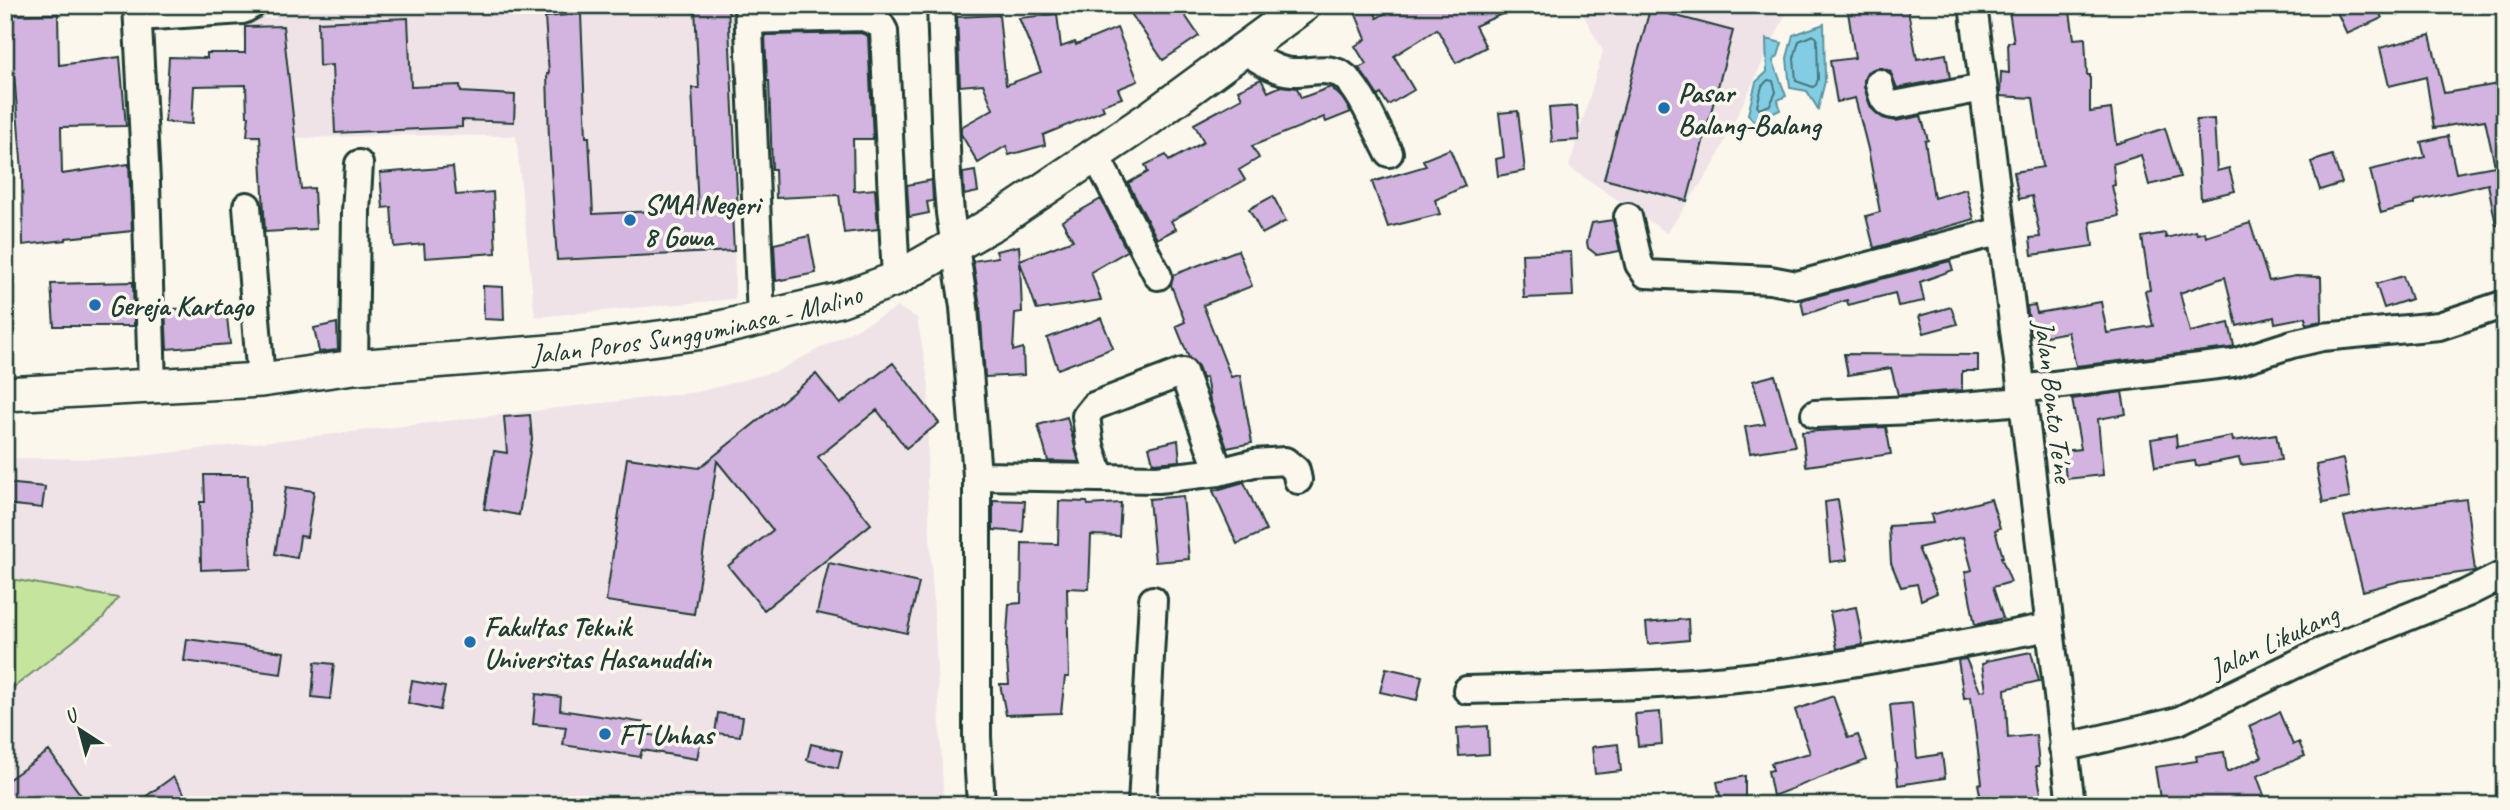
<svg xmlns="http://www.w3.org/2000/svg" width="2510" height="810" font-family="Caveat,sans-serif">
	<rect width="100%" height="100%" fill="#fbf7ec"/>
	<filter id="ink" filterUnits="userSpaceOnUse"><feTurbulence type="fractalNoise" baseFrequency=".0143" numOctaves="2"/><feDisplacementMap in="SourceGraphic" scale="14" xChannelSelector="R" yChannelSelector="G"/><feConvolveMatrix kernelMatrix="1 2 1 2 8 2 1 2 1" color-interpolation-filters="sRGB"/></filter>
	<g filter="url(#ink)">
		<!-- built -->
		<path fill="#efe3e8" d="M273,5h459l3,294 -200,18 -19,-181 -131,-1 -133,5 -10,-122h33z
			M1578,5h212l-77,161 -46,67 -98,-66 34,-116z
			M898,307l19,11 12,67 -2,94 17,326h-939v-347l111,1 582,-67 79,-21z"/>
		<!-- green -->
		<path fill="#c5e59e" stroke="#729169" stroke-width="2" d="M5,578l113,20 -16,21 -97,75z"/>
		<!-- water -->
		<path fill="#83cde4" stroke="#5b939e" stroke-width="2" d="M1824,24l1,57 -7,28 -11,-18 -17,-3 -3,-30 6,-23z
			M1766,39l16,4 -4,13 -5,5 13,35 -8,4 2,10 -26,12 -6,-8 8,-32 11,-10z"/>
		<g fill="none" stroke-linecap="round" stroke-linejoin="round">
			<!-- shore -->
			<path stroke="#47777a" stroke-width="2" d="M1813,35l4,3 1,41 -2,6 -3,2 -17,-6 -2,-23 5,-17z
				M1768,80l5,1 3,11 -6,13 -11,4 -2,-3 5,-20z"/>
		</g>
		<!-- building -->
		<path fill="#d3b3df" stroke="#1f3d34" stroke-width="2" d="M1125,5h53l21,31 -36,24z
			M1352,5h20l5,13 22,-13h123l-47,21 11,21 -30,16 -19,-34 -43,27 20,34 -26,15 -7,-11 -3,2 -19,-28 7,-4 -11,-18 11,-7z
			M1847,5h60l10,54 29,-5 4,24 -53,10 -7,-17 -8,-3h-6l-9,4 -3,8v7l7,21 12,10 13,3 25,-5 7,24 -3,1 9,57 32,-9 8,30 -100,29 -8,-32 14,-4 -12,-63 -13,-51 -18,4 -7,-41 25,-3z
			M2008,5h61l5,34 11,-1 2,37h3v37l21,-3 5,35 49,-16 15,49 -31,8 -8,-30 -28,9 2,21 -3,1 7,30 -29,6 3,24 -61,9 -2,-17 10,-1 -8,-41 -13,3 -5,-27 29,-5 -10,-69 -33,-2 1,-24 8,1 -1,-31h6z
			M2351,5h25l6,13 -35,16 -10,-22z
			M728,6l10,207h-6l2,38 -177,9 -8,-121 -2,-65h2l-4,-57 36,-3 5,123h3l4,77 105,-5 -6,-121h7l-4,-80z
			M1650,9l83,22 -46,170 -83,-22z
			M58,14l1,51 61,-8 6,69 -65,1 1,47 67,-10 3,67 -66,7v2l-43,5 -1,-74 -8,-97h-9v-59z
			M1057,14l4,33 14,-5 1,3 41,-17 21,53 -20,8 4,9 -20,7 2,5 -61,25 2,10 -36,10 -3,-9 -28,17 -17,-29v-7l32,-18 -10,-25 -23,2 -3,-69 42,-2 7,70 35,-13 -22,-54z
			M408,18l3,69 49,-2 1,7 54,3 -1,27 -52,-2v7l-127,6 -3,-68 -13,1 -1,-44z
			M283,26l18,163 13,-1 2,41 -51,3 -5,-96h-13l2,-20h-2l-1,-31 -52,1 -2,38 -27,-2 4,-65 38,1v-5h38v-26z
			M861,33l7,3 5,103h-20l1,52 21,-2 3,40 -34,4 -5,-38 -63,3 -1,-29h-3l-3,-88h-2l-2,-46z
			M2430,35l14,58 61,-10v142h-9l-8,-41 -73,17v3l-34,9 -11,-43 55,-13 -4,-15 27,-6 8,37 39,-7 -10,-46 -51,8 -8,-51 -37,9 -9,-38z
			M1261,79l7,13 13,-6 16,2 4,10 30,-11 11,11 9,14 -25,10 -2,-5 -72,29 7,12 -20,12 6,10 -74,41 5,8 -19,10 -29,-56 20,-11 -3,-7 21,-10 3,6 35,-19 -10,-18 48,-26 -4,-8z
			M1577,106l2,34 -27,2 -3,-34z
			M1518,111l7,60 -27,5 -2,-17 8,-2 -5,-44z
			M2214,119l3,52 12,-3 6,23 -34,8 -5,-79z
			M1450,149l15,37 -30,14 5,14 -52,13 -16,-45 54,-16 -3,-6z
			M2332,155l10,28 -22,7 -9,-28z
			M453,167l3,28 37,-3 3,61 -71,5 -1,-14 -30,3 -3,-40 -8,1 -3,-35z
			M975,171l3,21 -14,3 -1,-22z
			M932,180l1,21 -6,1 2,11 -20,4 -2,-32z
			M1273,196l13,25 -24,13 -13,-25z
			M1101,199l26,52 -36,21 10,28 -64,10 -17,-48 2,50 -7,1 -2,38 10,-3 1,27 -39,2 -5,-71 -7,-45 25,-4 -2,-6 23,-5 1,14 53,-20 -11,-19z
			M1613,220l7,31 -23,4 -9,-7 -1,-6 5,-19z
			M2250,223l19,58 27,-5 25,1 1,44 -16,3v-7l-31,6 -1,-6 -37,9 -12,-49 -45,16 10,39 39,-9 5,23 -4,2 -154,18 -8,-34 -22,4 -1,-3 -14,2 -4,-29 8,-1 2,8 64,-11 6,31 46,-7 -8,-35 5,-1 -8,-53 23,-4 1,5 30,-7 1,3 8,-2 1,5z
			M809,236l7,37 -40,8 -2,-37z
			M1238,250l14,36 -49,19 28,72 9,-2 12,68 -25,5 -17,-48 -4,-23 -4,2 -4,-13 -9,-8 -13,-32 9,-4 -14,-37 2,-10z
			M1571,252l2,44 -49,2 -2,-44z
			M1950,261l3,9 -33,12 4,19 -26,5 -3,-13 -47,12 -1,-5 -43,15 -3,-15z
			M2403,276l8,23 -27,9 -8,-24z
			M133,282l1,44h-80l-3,-42z
			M483,286l20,1 1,33 -20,-1z
			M1951,307l6,17 -33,9 -5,-17z
			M226,308l4,36 -63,5 -2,-40z
			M1101,318l12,30 -55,21 -11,-31z
			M337,323l1,27 -19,2 -5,-24z
			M1844,354l134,1v16h-16v19l-64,5 -7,-27 -43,7z
			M893,363l46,60 -33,25 -29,-38 -59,47 53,67 -107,86 -36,-44 45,-36 -56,-69 -23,153 -88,-13 21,-143 72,10 117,-94 24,30z
			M1775,375l20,71 -45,7 -5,-26 20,-3 -12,-43z
			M2122,392l4,22 -28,5 5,56 -37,4 -3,-28 18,-2 -9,-50z
			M530,415l2,24 -13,76 -35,-6 10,-58 13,2 -3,-36z
			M1067,417l12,45 -31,-1 -10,-36z
			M1886,427l5,27 -85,12 -4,-34z
			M2276,434l5,26 -40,5 -2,-7 -43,8 -1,-5 -40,6 -4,-28 25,-4 1,12 55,-11 1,5z
			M1178,440l2,21 -27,2 -4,-16z
			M2343,459l7,39 -27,5 -7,-38z
			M204,475h44l3,93 -50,2 -1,-68h5z
			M1244,482l22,49 -29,13 -24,-53z
			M5,483l40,4 -3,21 -37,-4z
			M286,487l28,4 -7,46 -7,-1 -3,22 -22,-4z
			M1183,496l6,63 -34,3 -6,-63z
			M1991,499l9,29 -5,2 8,27h-2l10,25 -18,5 10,31 -28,7 -10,-53 7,-2 -9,-33 -45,11 19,45 -16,7 -4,-16 -16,3 -10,-24 -2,-37 44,-3 -2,-8z
			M2466,499l9,72 -75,10 -37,10 -19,-74 29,-7v1z
			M993,500l32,1 -2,31 -30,-2z
			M1838,500l9,60 -17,2 -5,-60z
			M1059,501l28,1 1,3 33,-2 -2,33 -28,-1 -2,54 -22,-1 2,89h-4l-4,36 -55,2 -6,-31h9l-3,-35 3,-45 12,-1 1,-60 36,1z
			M829,563l90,20 -12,50 -90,-20z
			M1856,607l7,38 -26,4 -7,-37z
			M1688,619l1,21 -41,4 -2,-21z
			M187,639l97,13 -3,22 -97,-13z
			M2031,652l8,29 -34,8 3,49 28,-3 3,31h-3l6,33 -32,6h-28l-4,-21 4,-1 -11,-86 -7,1 -6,-38 8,-1 14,32 6,-1 -4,-26 4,-1v-2z
			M315,662l19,2 -4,35 -18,-2z
			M1386,668l36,8 -5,24 -37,-8z
			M412,681l33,6 -5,23 -32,-7z
			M536,694l25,3 -1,13 86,13 -2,11 56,9 -3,16 -55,-9 -2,7 -77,-12 3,-18 -33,-3z
			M1833,696l15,42 10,-3 9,25 -94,36 -5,-25 5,-1 -2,-7 39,-10 -15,-43z
			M1912,703l5,55 25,-4 3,24 -47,7 -8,-80z
			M1660,712l2,32 -24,2 -3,-32z
			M2279,712l14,33 6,-3 6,14 -48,20 8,22 -17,7h-6l-1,-3 -17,3h-63l-6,-38 42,-6 -1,-5 28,-4 3,20 35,-15 -13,-31z
			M718,713l25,4 -3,19 -25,-3z
			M1488,726l1,28 -30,2 -2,-28z
			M811,744l31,7 -4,17 -31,-8z
			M1618,744l3,27 -26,3 -3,-27z
			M49,751l39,54h-83v-23z
			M1745,776v29h-23l-5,-23z
			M173,777l19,28h-58z"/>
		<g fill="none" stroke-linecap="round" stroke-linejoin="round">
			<!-- minor casing -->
			<g stroke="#1f3d34" stroke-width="32">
				<path id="minor" d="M137,5l9,177 6,204
					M748,5l13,314
					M941,5l6,171 3,37 14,94 13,169v261l4,68
					M1973,5l50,396 48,404
					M138,17l105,-7 9,-5
					M749,20l115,-3 16,7 4,7 12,248
					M1242,49c16,9 31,22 50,23 15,1 34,-6 49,2 19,12 37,59 48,79
					M1879,83c3,10 3,21 15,22l89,-17
					M1095,154l63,122
					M247,206l14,174
					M1628,217l11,47 7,10 124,6 27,5 204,-54
					M354,367l2,-156 3,-47
					M2021,389l212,-26 59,-19 30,-7 117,-11 66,-22
					M1815,414l98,-4 110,-9
					M977,476l181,3 61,-7 35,-9 31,-2 11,9 2,10
					M1100,477l-10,-31 -4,-30 8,-10 89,-34 36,100
					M1467,690c79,-2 159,-3 238,-9 116,-9 231,-33 345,-54
					M2063,748l115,-27 143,-69 146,-59 38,-19
					M1142,805l11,-205"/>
			</g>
			<!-- major casing -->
			<g stroke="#1f3d34" stroke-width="38">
				<g id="major">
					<path id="s1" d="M5,394l256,-14 93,-13 208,-16 141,-19 136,-32 57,-21 98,-56 156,-105 154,-113"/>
				</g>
			</g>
			<!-- minor -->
			<use href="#minor" stroke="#fbf7ec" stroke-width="26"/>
			<!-- major -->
			<use href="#major" stroke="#fbf7ec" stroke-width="33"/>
		</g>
	</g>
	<!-- markers -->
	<g fill="#1f6fb2" stroke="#fbf7ec" stroke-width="2.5">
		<circle cx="1664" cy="108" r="7"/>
		<circle cx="630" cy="220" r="7"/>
		<circle cx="95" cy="305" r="7"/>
		<circle cx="470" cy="642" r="7"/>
		<circle cx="605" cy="734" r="7"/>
	</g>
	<g text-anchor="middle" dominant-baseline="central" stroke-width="7" stroke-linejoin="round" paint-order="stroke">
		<!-- poi labels -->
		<g font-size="28" font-weight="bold" fill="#1f3d34" stroke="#fbf7ec" text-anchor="start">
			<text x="1678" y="92">Pasar<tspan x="1678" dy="32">Balang-Balang</tspan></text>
			<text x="644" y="204">SMA Negeri<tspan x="644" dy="32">8 Gowa</tspan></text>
			<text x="109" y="305">Gereja Kartago</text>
			<text x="484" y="626">Fakultas Teknik<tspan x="484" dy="32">Universitas Hasanuddin</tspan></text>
			<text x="619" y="734">FT Unhas</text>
		</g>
		<!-- street labels -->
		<g font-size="28" fill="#1f3d34" stroke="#fbf7ec">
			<text stroke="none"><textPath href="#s1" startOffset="696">Jalan Poros Sungguminasa - Malino</textPath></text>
			<text transform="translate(2054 401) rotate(83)">Jalan Bonto Te'ne</text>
			<text transform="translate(2274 641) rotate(-25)">Jalan Likukang</text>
		</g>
	</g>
	<!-- margin -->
	<rect width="2510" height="810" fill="none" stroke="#fbf7ec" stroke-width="28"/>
	<rect x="14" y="14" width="2482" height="782" fill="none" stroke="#1f3d34" stroke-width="2.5" filter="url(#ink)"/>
	<!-- north arrow -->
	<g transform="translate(80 730) rotate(324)" stroke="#fbf7ec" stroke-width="5" paint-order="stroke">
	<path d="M0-5L12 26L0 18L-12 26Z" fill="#1f3d34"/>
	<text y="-10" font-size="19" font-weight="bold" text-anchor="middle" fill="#1f3d34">U</text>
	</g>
</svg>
